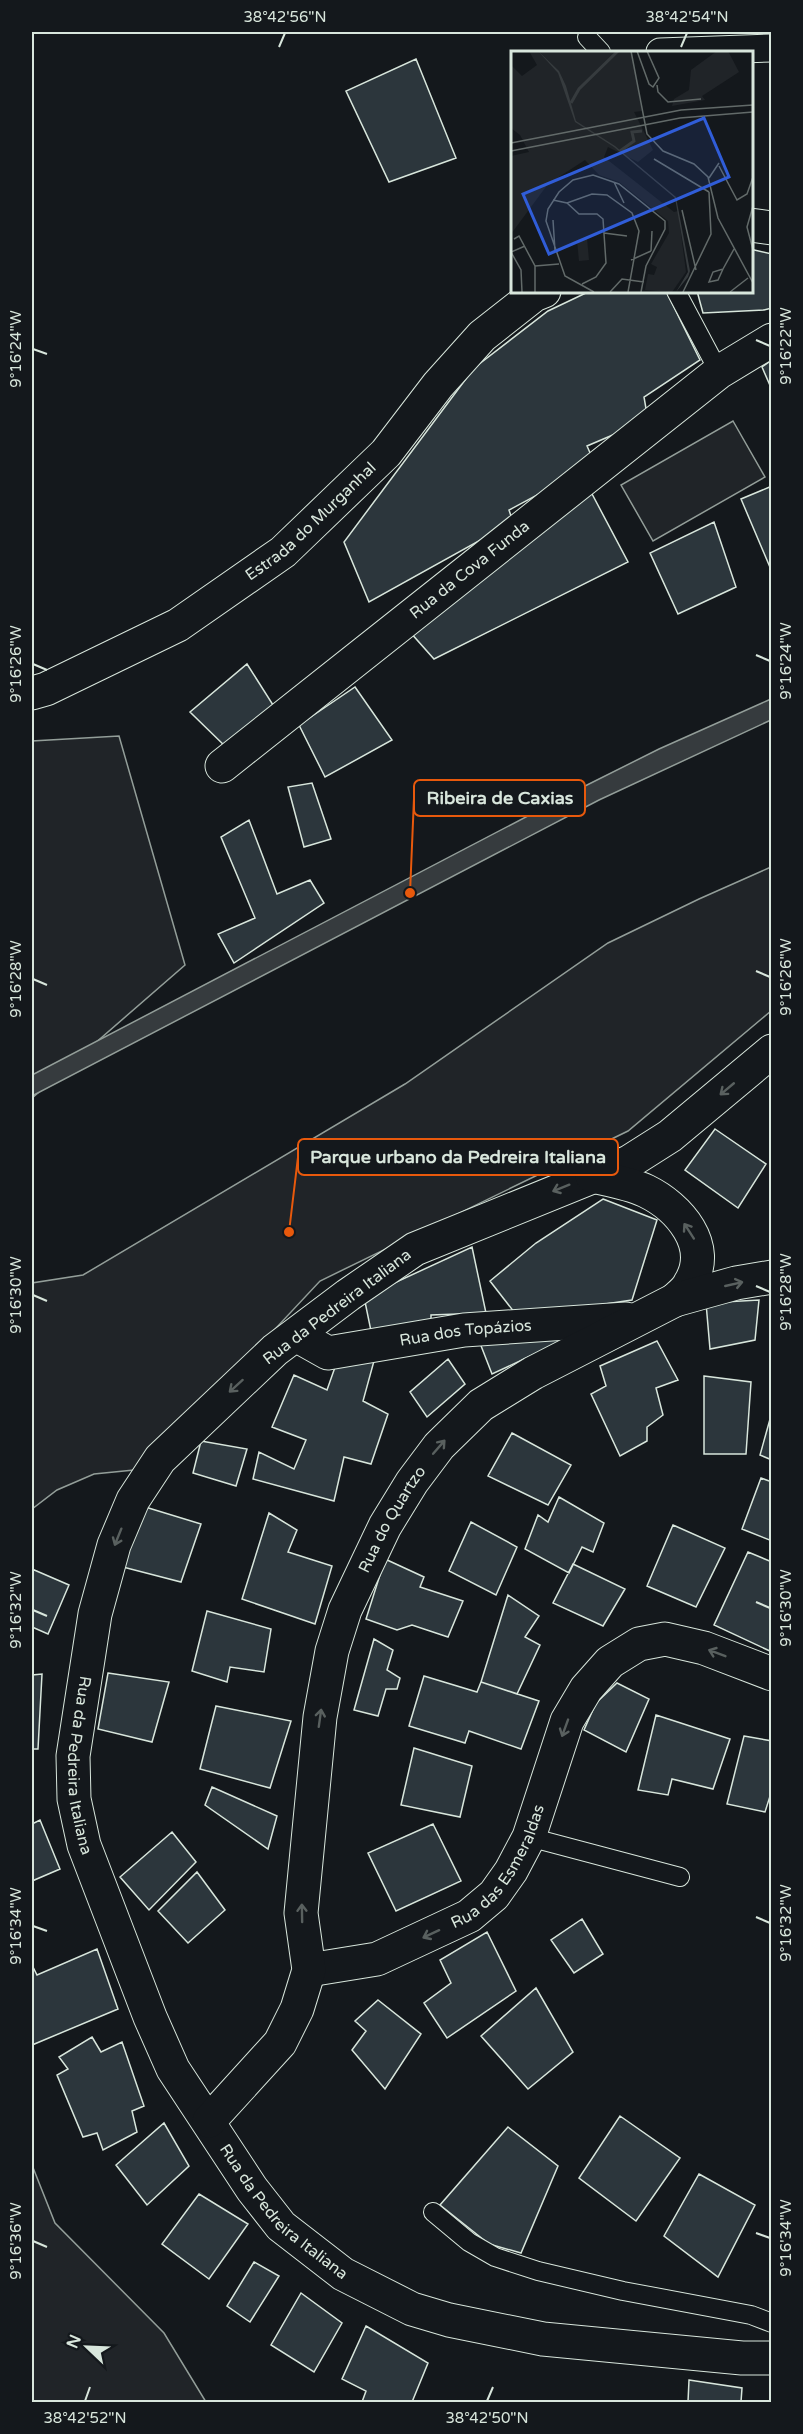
<svg xmlns="http://www.w3.org/2000/svg" width="803" height="2434" font-family="'Varela Round',sans-serif">
	<rect width="100%" height="100%" fill="#14181c"/>
	<!-- green -->
	<path fill="#202428" stroke="#939e99" stroke-width="1.5" d="M733,421l32,56 -112,64 -32,-56z
		M119,736l66,229 -153,133v-357z
		M771,867v144l-143,120 -308,150 -176,188 -50,5 -37,16 -25,19v-226l51,-8 322,-191 203,-141 91,-44z
		M32,2165l23,58 109,110 42,69h-174z"/>
	<!-- water -->
	<path fill="#363b3e" stroke="#939e99" stroke-width="1.5" d="M771,699v21l-172,80 -567,296v-21l555,-290 72,-36z"/>
	<!-- building -->
	<path fill="#2c363c" stroke="#d8e6dc" stroke-width="1.5" d="M416,59l40,99 -67,24 -43,-91z
		M750,249l22,5v54l-8,2 -61,3 -6,-22h53z
		M590,291h76l34,69 -56,37 4,23 -61,26 8,18 -86,46 4,12 -144,80 -25,-60 130,-174 74,-57z
		M772,360v30l-10,-23z
		M772,486v86l-31,-73z
		M591,492l37,70 -194,97 -24,-27z
		M714,522l22,65 -58,27 -28,-61z
		M247,664l28,44 -46,42 -39,-38z
		M355,687l37,53 -67,37 -26,-52z
		M312,783l19,56 -27,8 -16,-60z
		M249,820l28,74 33,-14 14,23 -90,60 -16,-29 37,-16 -34,-81z
		M715,1129l51,35 -28,44 -53,-38z
		M603,1199l54,21 -25,80 -114,17 -28,-36 46,-38z
		M472,1247l14,66 -55,2v10l-60,6 -7,-34z
		M759,1300l-4,40 -45,9 -4,-46z
		M346,1336l31,14 -14,51 25,13 -17,50 -27,-7 -10,44 -81,-22 6,-27 35,17 12,-29 -34,-13 22,-52 33,15z
		M478,1338l89,1 -75,35z
		M657,1341l21,39 -22,8 7,27 -16,12v14l-27,15 -29,-62 15,-8 -6,-20z
		M448,1359l17,25 -38,33 -17,-25z
		M704,1376l47,6 -5,72h-42z
		M772,1412v48l-12,-5z
		M512,1433l59,32 -23,40 -60,-29z
		M201,1441l46,8 -11,37 -43,-13z
		M761,1478l11,4v59l-30,-12z
		M559,1497l45,26 -11,29 -11,-5 -13,26 -44,-24 13,-34 10,7z
		M142,1506l59,18 -20,58 -62,-16z
		M269,1513l28,17 -9,22 44,14 -17,58 -73,-25z
		M471,1522l46,25 -21,48 -47,-24z
		M673,1525l52,23 -29,59 -49,-21z
		M748,1552l24,10v90l-58,-27z
		M385,1559l39,18 -4,10 43,14 -15,36 -36,-12 -15,5 -31,-11z
		M573,1564l52,25 -22,37 -50,-23z
		M32,1569l37,16 -21,49 -16,-7z
		M508,1595l31,21 -14,21 15,8 -23,49 -36,-12z
		M207,1611l64,18 -7,43 -34,-5 -3,15 -35,-11z
		M374,1639l19,11 -6,20 13,8 -3,11h-11l-8,27 -24,-6z
		M108,1673l61,9 -17,60 -54,-13z
		M42,1674l-4,75h-6v-74z
		M424,1676l53,16 4,-10 58,19 -18,48 -52,-18 -4,12 -56,-17z
		M617,1683l32,16 -23,53 -42,-22 12,-27z
		M216,1706l75,15 -21,67 -70,-19z
		M656,1715l74,24 -17,50 -41,-10 -4,16 -30,-5z
		M744,1736l28,5v49l-7,22 -38,-8z
		M414,1748l58,18 -12,51 -59,-12z
		M212,1787l65,29 -9,33 -63,-44z
		M40,1820l20,49 -28,12v-57z
		M433,1824l28,57 -65,30 -28,-58z
		M172,1832l24,30 -47,48 -29,-33z
		M197,1872l28,38 -37,33 -30,-32z
		M582,1919l21,35 -29,19 -23,-33z
		M487,1932l29,59 -69,47 -23,-35 27,-20 -11,-23z
		M97,1949l21,60 -86,36v-80l5,10z
		M536,1988l37,64 -45,37 -47,-53z
		M378,2000l43,34 -36,55 -33,-39 14,-19 -11,-10z
		M92,2037l9,15 21,-10 22,64 -12,5 5,21 -34,18 -6,-17 -14,4 -26,-62 11,-6 -9,-12z
		M620,2116l60,42 -44,63 -57,-43z
		M164,2123l25,43 -42,39 -31,-40z
		M508,2127l50,39 -37,87 -32,-9 -49,-39z
		M699,2174l56,31 -37,72 -54,-41z
		M199,2194l49,30 -39,55 -47,-35z
		M254,2262l25,14 -29,46 -23,-16z
		M301,2293l41,30 -28,49 -43,-27z
		M366,2326l62,37 -16,39h-50l4,-11 -24,-12z
		M689,2380l53,8 -1,14h-53z"/>
	<g fill="none" stroke-linecap="round" stroke-linejoin="round">
		<!-- service casing -->
		<g stroke="#d8e6dc" stroke-width="20">
			<path id="service" d="M587,37l14,15
				M676,291l43,81
				M529,1837l151,40
				M433,2212l36,30 26,15 43,14 85,20 128,24 21,8"/>
		</g>
		<!-- pedestrian casing -->
		<g stroke="#d8e6dc" stroke-width="29">
			<path id="pedestrian" d="M660,52l112,-4"/>
		</g>
		<!-- minor casing -->
		<g stroke="#d8e6dc" stroke-width="35">
			<g id="minor">
				<path id="s1" d="M222,766l497,-394 53,-32"/>
				<path id="s2" d="M772,1051l-102,85 -41,26 -214,87 -67,46 -73,55 -115,109 -27,41 -19,45 -19,69 -22,142 1,43 10,46 66,172 23,52 79,120 29,37 62,48 69,35 37,11 94,19 199,19h30"/>
				<path d="M592,1176c18,4 37,7 54,15 33,16 67,55 44,92 -3,7 -10,12 -15,17"/>
				<path id="s3" d="M296,1335l32,18 136,-23 162,-11"/>
				<path id="s4" d="M309,1970l68,-11 92,-43 25,-21 17,-24 18,-34 38,-116 19,-32 24,-27 29,-18 26,-5 39,9 68,26"/>
				<path id="s5" d="M209,2121l71,-78 17,-34 12,-39 -8,-57 19,-196 12,-66 13,-41 40,-84 27,-44 27,-36 42,-41 52,-32 142,-73 61,-17 36,-6"/>
			</g>
		</g>
		<!-- tertiary casing -->
		<g stroke="#d8e6dc" stroke-width="35">
			<g id="tertiary">
				<path d="M750,225l22,3"/>
				<path id="s6" d="M32,693l14,-4 132,-64 105,-73 103,-99 52,-68 44,-49 52,-41 10,-4"/>
			</g>
		</g>
		<!-- service -->
		<use href="#service" stroke="#14181c" stroke-width="18"/>
		<!-- pedestrian -->
		<use href="#pedestrian" stroke="#14181c" stroke-width="27"/>
		<!-- minor -->
		<use href="#minor" stroke="#14181c" stroke-width="33"/>
		<!-- tertiary -->
		<use href="#tertiary" stroke="#14181c" stroke-width="33"/>
	</g>
	<!-- one-way arrows -->
	<defs><path id="oneway-shaft" d="M-6 0H5M1.5-3L5.5 0L1.5 3" fill="none" stroke-width="1.6" stroke-linecap="round" stroke-linejoin="round" transform="scale(1.5)"/></defs>
	<g stroke="#59605f">
		<use href="#oneway-shaft" transform="translate(727 1089) rotate(140)"/>
		<use href="#oneway-shaft" transform="translate(561 1188) rotate(158)"/>
		<use href="#oneway-shaft" transform="translate(689 1231) rotate(-123)"/>
		<use href="#oneway-shaft" transform="translate(734 1284) rotate(-13)"/>
		<use href="#oneway-shaft" transform="translate(236 1386) rotate(138)"/>
		<use href="#oneway-shaft" transform="translate(439 1447) rotate(-49)"/>
		<use href="#oneway-shaft" transform="translate(118 1537) rotate(112)"/>
		<use href="#oneway-shaft" transform="translate(717 1653) rotate(-159)"/>
		<use href="#oneway-shaft" transform="translate(320 1718) rotate(-82)"/>
		<use href="#oneway-shaft" transform="translate(565 1728) rotate(110)"/>
		<use href="#oneway-shaft" transform="translate(302 1913) rotate(-91)"/>
		<use href="#oneway-shaft" transform="translate(431 1934) rotate(155)"/>
	</g>
	<!-- ticks -->
	<path fill="none" stroke="#d8e6dc" stroke-width="2" d="M279,47l6,-14M681,47l6,-14M756,340l14,6M33,349l14,5M756,655l14,6M33,664l14,6M756,971l14,6M33,979l14,6M756,1286l14,6M33,1295l14,6M756,1602l14,6M33,1610l14,6M756,1917l14,6M33,1926l14,5M756,2233l14,5M33,2241l14,6M85,2401l5,-14M487,2401l6,-14"/>
	<g text-anchor="middle" dominant-baseline="central" stroke-width="4.5" stroke-linejoin="round" paint-order="stroke">
		<!-- street labels -->
		<g font-size="16" fill="#d8e6dc" stroke="#14181c">
			<text stroke="none"><textPath href="#s6" startOffset="330">Estrada do Murganhal</textPath></text>
			<text stroke="none"><textPath href="#s1" startOffset="316">Rua da Cova Funda</textPath></text>
			<text transform="translate(337 1307) rotate(-37)">Rua da Pedreira Italiana</text>
			<text stroke="none"><textPath href="#s3" startOffset="176">Rua dos Topázios</textPath></text>
			<text stroke="none"><textPath href="#s5" startOffset="651">Rua do Quartzo</textPath></text>
			<text stroke="none"><textPath href="#s2" startOffset="1066">Rua da Pedreira Italiana</textPath></text>
			<text stroke="none"><textPath href="#s4" startOffset="228">Rua das Esmeraldas</textPath></text>
			<text stroke="none"><textPath href="#s2" startOffset="1570">Rua da Pedreira Italiana</textPath></text>
		</g>
	</g>
	<!-- overview -->
	<g transform="translate(511 51)">
		<rect width="242" height="242" fill="#14181c"/>
		<path d="M18,0h102l11,60 -8,1 19,38 -15,12 -30,-15 -4,10 70,55 4,-1 8,61 -14,20 -27,-2 3,-16 6,1 3,-8 -6,-3 18,-31 -1,-12 -49,-39 -20,-7 -14,-15 -37,24 -37,50v-78l18,-4 -9,-17 -9,-7v-63l11,11 15,-11zM206,0h11l11,21 -37,24 3,4 -33,6 2,-7 15,-9 2,-20zM76,187l2,22 -10,1 -2,-21z" fill="#202428"/>
		<path d="M27,0l21,20 7,15 10,35 39,25 61,51 14,74 -2,6 -12,15 12,-20 -13,-74 -61,-51 -39,-25 -17,-49z" fill="#363b3e"/>
		<path fill="none" stroke="#363b3e" stroke-width="3" d="M60,52l8,-14 39,-38M109,100l14,-10 -2,-9 10,-1"/>
		<path fill="none" stroke="#626a69" stroke-width="1.5" d="M120,0l16,83 16,17 31,13 14,13 10,41 35,65M126,0l12,33 4,3 6,-9 -12,-27M146,34l1,7 10,10 33,-3M0,92l170,-33 72,-5M0,100l169,-33 73,-6M143,108l55,33M208,115l18,34 10,-6 6,-17M198,127l10,-15M103,131l10,21M42,149l14,3 12,11h18l6,5 3,44 -10,14 -14,7M56,152l25,-9 15,1 25,18 7,18 -11,61M242,155l-6,21 6,23M171,159l14,60M42,169l2,31M93,182l23,3M3,188l5,-3 16,30v26M140,200l1,-20M120,209l20,-9M24,215l24,-2M212,218l-5,11 -9,2 4,-10zM212,218l11,-20M11,241l-1,-22 -10,-18 14,-6M83,241l-29,-16 -19,-55 2,-12 11,-17 14,-12 20,-5 26,9 46,37v8l-19,37 -5,26M99,241l12,-13 22,3M172,241l28,-58 -2,-42M219,241l18,-14"/>
		<path fill="#305dd8" fill-opacity="0.15" stroke="#305dd8" stroke-width="3" d="M193,67l25,59 -180,77 -26,-60z"/>
		<rect width="242" height="242" fill="none" stroke="#d8e6dc" stroke-width="3"/>
	</g>
	<!-- callouts -->
	<path fill="none" stroke="#e8590c" stroke-width="2" d="M410 893L414 798M289 1232L298 1157"/>
	<g fill="#e8590c" stroke="#14181c" stroke-width="2">
		<circle cx="410" cy="893" r="6"/>
		<circle cx="289" cy="1232" r="6"/>
	</g>
	<g fill="#14181c" stroke="#e8590c" stroke-width="2">
		<rect x="414" y="780" width="171" height="36" rx="6"/>
		<rect x="298" y="1139" width="320" height="36" rx="6"/>
	</g>
	<g font-size="18" text-anchor="middle" font-weight="bold" fill="#d8e6dc">
		<text x="500" y="804">Ribeira de Caxias</text>
		<text x="458" y="1163">Parque urbano da Pedreira Italiana</text>
	</g>
	<!-- border -->
	<rect width="803" height="2434" fill="none" stroke="#14181c" stroke-width="66"/>
	<!-- north arrow -->
	<g transform="translate(87 2347) rotate(293)" stroke="#14181c" stroke-width="4.5" paint-order="stroke">
	<path d="M0-4.5L10 22L0 15L-10 22Z" fill="#d8e6dc"/>
	<text y="-9" font-size="16" font-weight="bold" text-anchor="middle" fill="#d8e6dc">N</text>
	</g>
	<rect x="33" y="33" width="737" height="2368" fill="none" stroke="#d8e6dc" stroke-width="2"/>
	<g font-size="15" text-anchor="middle" fill="#d8e6dc">
		<text x="285" y="22">38°42'56"N</text>
		<text x="687" y="22">38°42'54"N</text>
		<text transform="translate(786 346) rotate(-90)" y="5">9°16'22"W</text>
		<text transform="translate(16 349) rotate(-90)" y="5">9°16'24"W</text>
		<text transform="translate(786 661) rotate(-90)" y="5">9°16'24"W</text>
		<text transform="translate(16 664) rotate(-90)" y="5">9°16'26"W</text>
		<text transform="translate(786 977) rotate(-90)" y="5">9°16'26"W</text>
		<text transform="translate(16 979) rotate(-90)" y="5">9°16'28"W</text>
		<text transform="translate(786 1292) rotate(-90)" y="5">9°16'28"W</text>
		<text transform="translate(16 1295) rotate(-90)" y="5">9°16'30"W</text>
		<text transform="translate(786 1608) rotate(-90)" y="5">9°16'30"W</text>
		<text transform="translate(16 1610) rotate(-90)" y="5">9°16'32"W</text>
		<text transform="translate(786 1923) rotate(-90)" y="5">9°16'32"W</text>
		<text transform="translate(16 1926) rotate(-90)" y="5">9°16'34"W</text>
		<text transform="translate(786 2238) rotate(-90)" y="5">9°16'34"W</text>
		<text transform="translate(16 2241) rotate(-90)" y="5">9°16'36"W</text>
		<text x="85" y="2423">38°42'52"N</text>
		<text x="487" y="2423">38°42'50"N</text>
	</g>
</svg>
